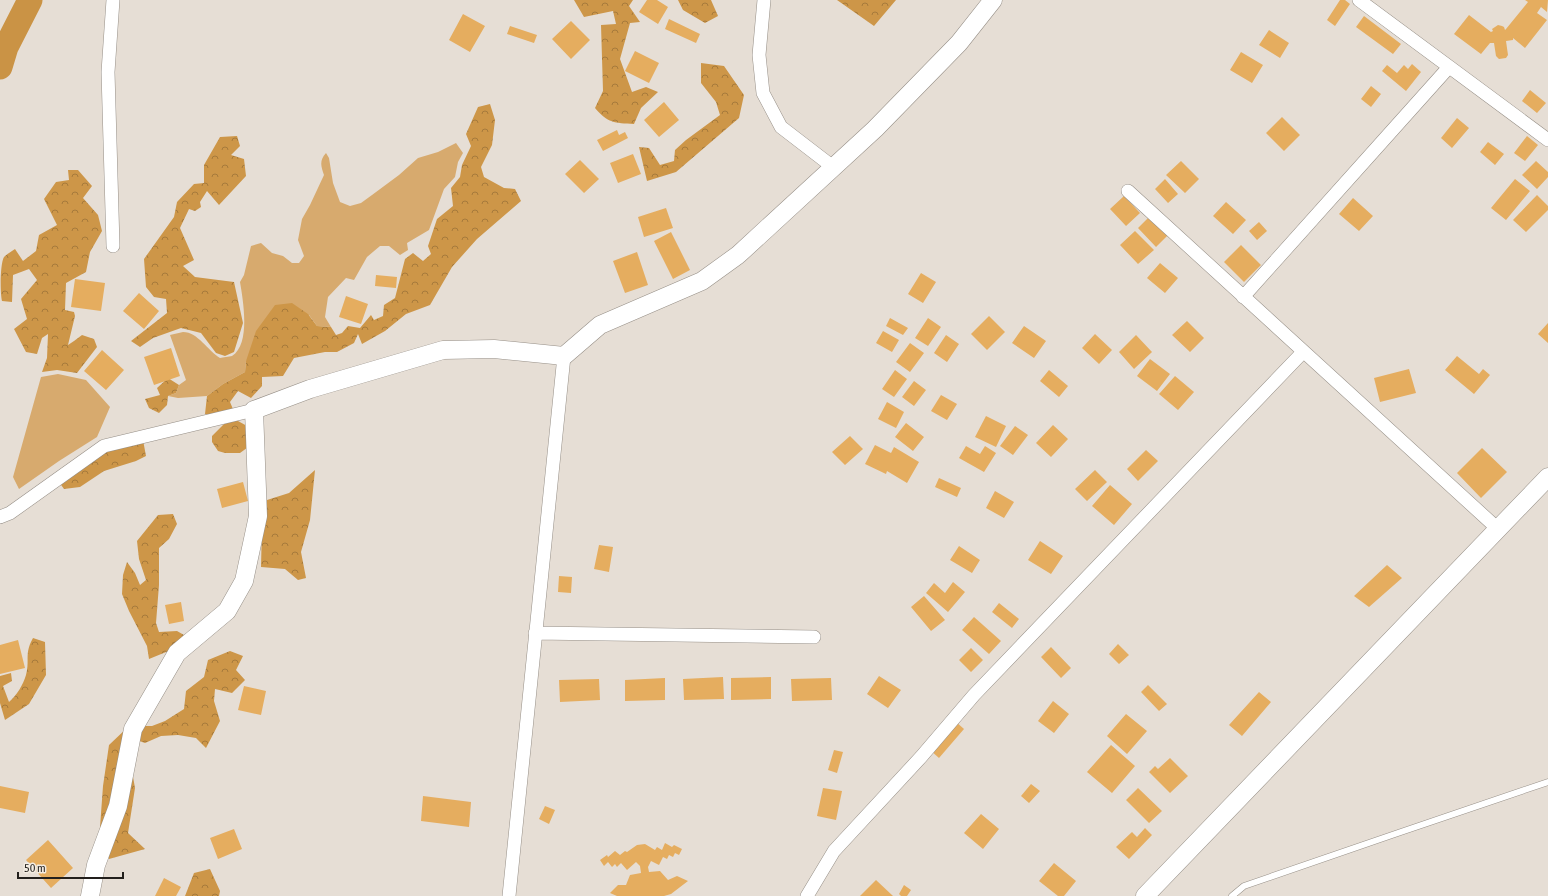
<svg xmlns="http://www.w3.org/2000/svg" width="1548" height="896" font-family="'Asap Condensed',sans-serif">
	<defs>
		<pattern id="forest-crowns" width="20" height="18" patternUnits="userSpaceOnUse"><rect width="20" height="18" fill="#cd9648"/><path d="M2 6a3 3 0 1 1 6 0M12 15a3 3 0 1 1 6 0" fill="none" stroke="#a67a3b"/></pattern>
	</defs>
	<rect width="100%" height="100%" fill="#e6ded5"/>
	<!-- green -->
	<path fill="#d7aa6e" d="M456,143l7,10 -5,9 -3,15 -11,12 -15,41 -22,13 1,7 -8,5 -11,-9h-9l-13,11 -13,23 -8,-2 -18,19 -3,20 6,10 -14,-1 -8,-11 -63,46 -1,11 -22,12 -16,12 -29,2 -10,-2 8,-3 3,-8 7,-5 -16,-45c4,-1 9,-2 13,-3 15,0 25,19 37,26 3,-1 9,-1 12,-2 19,-12 11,-56 8,-74l4,-7 7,-29 10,-3 11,10 11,3 9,7h7l5,-7 -6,-16 4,-21 8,-14 14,-30c-3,-9 -5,-14 2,-22l3,5 4,25 7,19 10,4 11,-3 11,-8 27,-20 19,-17 20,-6z
		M58,374l28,6 24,27 -13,30 -38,24 -40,28 -6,-12 28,-100z"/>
	<!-- forest -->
	<path fill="url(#forest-crowns)" d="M574,0h59l-4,6 11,16 -10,1 -10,36 12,33 14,-5 12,5 -17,16 -7,16c-20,-1 -26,-1 -39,-16l8,-17 -2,-66 15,-1 -3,-13 -29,6z
		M678,0h33l7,16 -13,7 -22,-13z
		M837,0h59l-22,26z
		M701,63l23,3 20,29 -5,23 -63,54 -29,9 -8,-34 10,1 11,17 14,-4 1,-11 11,-10 34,-25 -4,-13 -15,-19z
		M490,104l5,16 -3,25 -11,22 3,10 20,11 11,1 6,12 -44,38 -25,28 -22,38 -24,9 -21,17 -23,13 -4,-10 -4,9 -17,9h-12l-31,6 -11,18 -21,1v9l-11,12 -13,-7 -8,11 8,19 9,5 4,19 -11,8h-15l-7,-2 -6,-9v-6l14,-14 -21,-8 2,-18 16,-12 22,-12 1,-11 10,-30 19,-26 17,-2 16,11 9,12 14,1 5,8 6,-2 6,-7 12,2 11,-13 3,5 9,-4 1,-11 11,-7 10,-39 8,-6 10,8 8,-7 -3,-8 9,-27 16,-13 -2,-18 9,-11 2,-12 9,-19 -5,-12 12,-27z
		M237,136l3,10 -9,9 13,4 2,17 -27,29 -12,-14 -7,11 1,5 -6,4 -6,-2 -9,19 14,32 -11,6 12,11 39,5 9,41 -9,29 -9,4 -9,-3 -15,-20 -20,-5 -28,10 -13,9 -9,-6 36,-28 -1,-14 -12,-2 -8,-10 -2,-28 30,-42 3,-15 17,-18 10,-1v-18l16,-28z
		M68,170h10l14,16 -9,12 15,17 4,16 -12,21 -4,20 -20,11 -1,27 9,2 1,4 -7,29 6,-4 8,-6 12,4 3,8 -20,26 -20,-3 -15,2 5,-14 1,-24 -6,4 -5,16 -11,-2 -12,-23 13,-10 -6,-20 16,-19 -8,-11 -16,6 -1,27 -10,-1c-2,-8 -2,-37 2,-44 3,-3 8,-6 11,-8l8,12 13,-10 3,-16 18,-10 -13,-26 12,-17 13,-2z
		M168,378l11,7 -3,8 -8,3 -1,9 -8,8 -10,-5 -4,-9 15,-4 -3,-7z
		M143,440l3,16 -10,5 -32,10 -24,16 -16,2 -5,-7 49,-34z
		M315,470l-5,50 -9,32 5,26 -8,2 -13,-11 -24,-2 1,-41 5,-26 22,-7z
		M173,514l4,10 -8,15 -10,9v37l-3,38 3,9 18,-1 7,4 -13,15 -22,9 -2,-13 -18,-35 -7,-17 1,-19 4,-13 8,11 5,12 6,-5 -7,-21 -2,-18 21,-26z
		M33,638l12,4 1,33 -17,29 -24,16 -5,-17v-27l11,-3 1,8 -9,5 6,16c8,-7 14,-17 17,-27 4,-15 -2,-21 7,-37z
		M230,651l13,5 -7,14 9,10 -13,13 -17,-4 -1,12 6,20 -14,27 -10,-10 -18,-3 -17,1 -16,7 -17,-6 -1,6 8,45 -7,45 17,16 -36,10 -10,-18 4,-55 6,-41 20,-19h23l13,-5 19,-12 2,-18 18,-14 4,-17z
		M210,869l10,22 -1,5h-34l9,-23z"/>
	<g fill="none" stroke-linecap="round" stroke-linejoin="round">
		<!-- river -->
		<path stroke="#ca9345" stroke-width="25" d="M0,67l6,-20 24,-47"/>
	</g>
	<!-- building -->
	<path fill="#e5ad5f" d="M647,0h10l11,7 -10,17 -19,-12z
		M1340,0h5l5,4 -15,22 -8,-6z
		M1525,0h23l-1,12 -6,-5 -4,6 10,7 -22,28 -12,-10v2l-7,1 2,14 -2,3 -7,1 -3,-3 -2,-13h-4l-9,11 -27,-20 15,-19 22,17 2,-1 -1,-2 6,-4 4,1 2,1 1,3 1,-1 22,-27z
		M463,14l22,12 -15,26 -21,-12z
		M1364,16l37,28 -8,10 -37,-27z
		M669,19l31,15 -4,9 -31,-14z
		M571,21l19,19 -19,19 -19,-20z
		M510,26l27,9 -3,8 -27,-9z
		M1269,30l20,13 -9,15 -21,-13z
		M635,51l24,12 -10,20 -24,-12z
		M1241,52l22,13 -11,18 -22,-13z
		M1412,64l9,8 -15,19 -24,-20 5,-6 10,8 7,-8 4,4z
		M1371,86l10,8 -10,13 -10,-8z
		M1530,90l16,13 -9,10 -15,-12z
		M664,102l15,18 -20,17 -15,-17z
		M1282,117l18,18 -16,16 -18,-18z
		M1457,118l12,10 -17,20 -11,-10z
		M617,130l2,5 6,-3 3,6 -25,13 -6,-11z
		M1527,136l11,9 -13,16 -11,-8z
		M1488,142l16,12 -9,11 -15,-13z
		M633,154l8,20 -23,9 -8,-20z
		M580,160l19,19 -15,14 -19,-19z
		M1181,161l18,18 -14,14 -19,-18z
		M1536,161l12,11v5l-11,12 -15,-14z
		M1165,179l13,15 -10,9 -13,-14z
		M1515,179l15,12 -24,29 -15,-12z
		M1537,195l11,11v4l-22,22 -13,-12z
		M1124,196l16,17 -14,13 -16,-17z
		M1353,198l20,18 -14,15 -20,-17z
		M1226,202l20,18 -13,14 -20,-18z
		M666,208l7,20 -29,9 -6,-20z
		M1150,216l18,19 -12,12 -18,-19z
		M1259,222l8,9 -10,9 -8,-9z
		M1135,231l19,19 -16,14 -18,-19z
		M671,232l19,38 -17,9 -19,-38z
		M1241,245l20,20 -17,17 -20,-20z
		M637,252l11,33 -23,8 -12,-32z
		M1160,263l18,15 -13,15 -18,-15z
		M921,273l15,9 -13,21 -15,-9z
		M376,275l21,2 -1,11 -21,-2z
		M75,279l30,4 -4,28 -30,-4z
		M139,293l20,18 -15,18 -21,-18z
		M346,296l22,8 -7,20 -22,-7z
		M989,316l16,16 -18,18 -16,-16z
		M890,318l18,10 -5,7 -17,-9z
		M928,318l13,9 -13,19 -13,-8z
		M1187,321l17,17 -14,14 -18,-17z
		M1548,323v20l-10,-9z
		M1024,326l22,15 -12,17 -22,-15z
		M883,331l16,9 -7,12 -16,-9z
		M1095,334l17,16 -13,14 -17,-16z
		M946,335l13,9 -12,18 -13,-9z
		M1136,335l16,17 -18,17 -15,-17z
		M910,343l14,10 -14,19 -14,-10z
		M171,348l9,28 -26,9 -10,-28z
		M102,350l22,20 -18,20 -22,-19z
		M1457,356l22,18 4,-5 7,6 -16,19 -29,-24z
		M1150,359l20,15 -13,17 -20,-15z
		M1409,369l7,24 -36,9 -6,-24z
		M895,370l12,9 -13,18 -12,-8z
		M1049,370l19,16 -9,11 -19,-16z
		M1175,376l19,16 -16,18 -19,-16z
		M914,381l12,9 -12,16 -12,-9z
		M941,395l16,9 -10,16 -16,-9z
		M887,402l17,10 -8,16 -18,-9z
		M986,416l20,10 -10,21 -21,-10z
		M906,423l18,14 -11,14 -18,-14z
		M1053,425l15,14 -17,18 -15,-14z
		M1015,426l13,9 -15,20 -13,-9z
		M850,436l13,13 -18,16 -13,-13z
		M875,445l16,8 3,-6 25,15 -12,21 -20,-12 -1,3 -21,-10z
		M966,446l14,8 5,-8 11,7 -12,19 -25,-14z
		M1482,448l25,24 -26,26 -24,-25z
		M1146,450l12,11 -20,20 -11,-12z
		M1095,470l12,12 -20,19 -12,-12z
		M939,478l22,10 -4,9 -22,-10z
		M243,482l5,19 -26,7 -5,-19z
		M1110,485l22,19 -18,21 -22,-19z
		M995,491l19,11 -10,16 -18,-10z
		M1040,541l23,15 -12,18 -23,-14z
		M599,545l14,2 -4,25 -15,-3z
		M959,546l21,14 -8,13 -22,-13z
		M1387,565l15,13 -33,29 -15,-11z
		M559,576l13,1 -1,16 -13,-1z
		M953,582l12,10 -17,20 -22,-19 8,-10 11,10z
		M924,596l21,24 -14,11 -20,-24z
		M181,602l3,19 -15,3 -4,-19z
		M999,603l20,16 -7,9 -20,-16z
		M974,617l27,24 -12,13 -27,-24z
		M18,640l7,28 -25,6v-29z
		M1118,644l11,11 -10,9 -10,-10z
		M1051,647l20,21 -10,10 -20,-21z
		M971,648l12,12 -12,12 -12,-12z
		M879,676l22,14 -13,18 -21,-14z
		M723,677l1,22 -40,1 -1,-21z
		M771,677v22l-40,1v-22z
		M665,678v22l-40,1v-21z
		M831,678l1,22 -40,1 -1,-22z
		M599,679l1,21 -40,2 -1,-22z
		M1148,685l19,19 -8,7 -18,-19z
		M244,686l22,5 -5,24 -23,-5z
		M1259,692l12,10 -29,34 -13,-11z
		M1053,701l16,13 -15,19 -16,-12z
		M1126,714l21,17 -20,23 -20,-18z
		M955,721l9,8 -25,29 -9,-8z
		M1111,745l24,21 -23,27 -25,-21z
		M834,750l9,2 -6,21 -9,-3z
		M1170,758l18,18 -18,17 -21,-21 6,-6 3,3z
		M1031,784l9,7 -11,12 -8,-7z
		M0,786l29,6 -4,21 -25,-5z
		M823,788l19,3 -6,29 -19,-4z
		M1138,788l24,23 -13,12 -23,-23z
		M423,796l48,6 -2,25 -48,-6z
		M545,806l10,4 -6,14 -10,-5z
		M981,814l18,15 -16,20 -19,-16z
		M1145,828l7,7 -23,24 -13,-12 16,-15 5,5z
		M234,829l8,20 -24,10 -8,-21z
		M48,840l25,28 -22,20 -25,-28z
		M665,843l7,4 2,-2 8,4 -3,6 -4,-2 -2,4 -4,-2 -2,4 -4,-2 -4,8 -8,-4 -3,6 1,5 11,-1 8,9 9,-4 11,5 -17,13 -7,2h-47l-7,-3 8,-8h8l4,-10 11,-2 -1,-7 -4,-4 -9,8 -6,-7 -4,4 -2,-3 -3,3 -4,-5 -4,4 -4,-6 7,-5 1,2 7,-6 5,4 5,-4 2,1 10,-7 8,-1 10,6 2,-3 5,3z
		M1054,863l22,18 -12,15h-6l-19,-15z
		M164,878l17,9 -5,9h-21z
		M876,880l17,16h-33z
		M904,885l7,5 -4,6h-6l-2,-2z"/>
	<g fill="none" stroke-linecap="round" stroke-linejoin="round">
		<!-- lane casing -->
		<g stroke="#968f87" stroke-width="7">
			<path id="lane" d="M1232,896l12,-10 151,-52 153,-52"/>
		</g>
		<!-- street casing -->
		<g stroke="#968f87" stroke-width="14">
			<path id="street" d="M764,0l-5,55 4,38 18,34 52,40
				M1359,0l189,140
				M1128,191l370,338
				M113,246l-5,-174 5,-72
				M1243,297l206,-230
				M0,517l10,-4 94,-67 150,-36
				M535,633l279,4
				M509,896l55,-540
				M807,896l27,-45 87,-94 53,-62 329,-343"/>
		</g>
		<!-- secondary casing -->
		<g stroke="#968f87" stroke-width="19">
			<path id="secondary" d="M90,896l6,-31 22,-59 15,-77 44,-76 50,-42 17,-30 14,-65 -4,-106 56,-21 133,-39 51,-1 70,7 36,-31 102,-44 36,-26 137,-126 84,-86 34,-43
				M1145,896l403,-419"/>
		</g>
		<!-- lane -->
		<use href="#lane" stroke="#fff" stroke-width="6"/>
		<!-- street -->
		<use href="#street" stroke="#fff" stroke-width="13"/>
		<!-- secondary -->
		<use href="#secondary" stroke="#fff" stroke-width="18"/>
	</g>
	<!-- scale -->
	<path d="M18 872v6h105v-6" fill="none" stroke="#221f1c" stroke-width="2"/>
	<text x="24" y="872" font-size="12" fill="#221f1c" stroke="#f3ece2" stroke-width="3" paint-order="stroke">50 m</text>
</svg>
